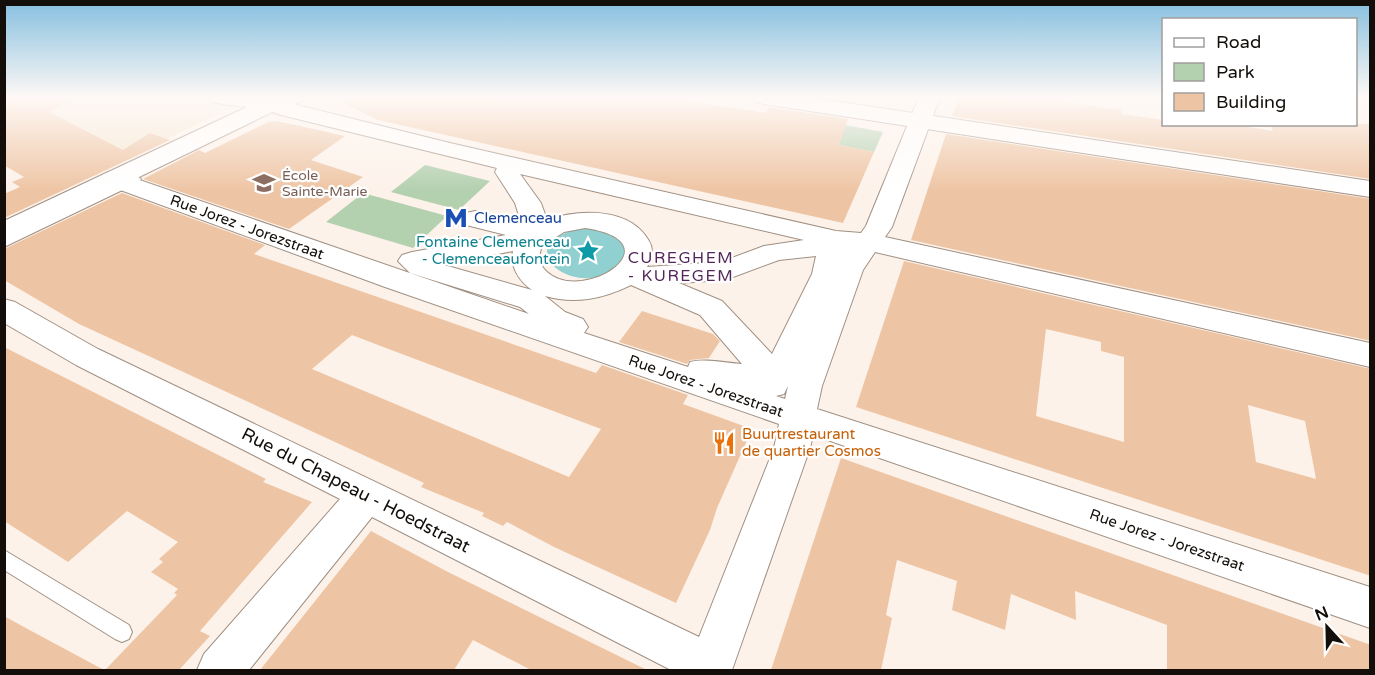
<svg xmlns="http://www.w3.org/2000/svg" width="1375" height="675" font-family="'Varela Round',sans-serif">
	<rect width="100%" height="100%" fill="#fdf2ea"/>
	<!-- commercial -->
	<path fill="#f6e9d5" d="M5,97h250l-89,42 -62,23 -63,-7 -33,14 -3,-3z"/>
	<!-- green -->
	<path fill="#b3d0af" d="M845,125l38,7 -9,20 -35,-7z
		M425,165l65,16 -31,29 -68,-18z
		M363,193l84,23 -34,32 -87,-26z"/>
	<!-- water -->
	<path fill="#90d0d1" d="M587,227l22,2 19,19c-28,71 -140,-3 -41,-21z"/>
	<!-- building -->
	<path fill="#eec5a4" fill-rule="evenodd" d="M4,97h73l-28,15 74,38 27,-17 20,7 -166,78v-24l16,-7 -8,-5 12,-5 -20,-12z
		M330,97h331l106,16 1,-6 80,12 -9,26 35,7 -31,71 -465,-103z
		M959,97h88v2l74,11 1,4 42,6v4h66l43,7 -3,-7h101v55l-419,-63z
		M277,121l68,15 -34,24 52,17 -74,52 -146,-50 56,-29 6,3 63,-31z
		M946,134l425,65v142l-460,-101z
		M122,193l143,52 -11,9 342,119 6,-8 86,30 -5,9 69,25 -35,79 -7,22 -34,73 -122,-56 -47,-25 -4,4 -21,-10 2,-3 -63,-26 3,-4 -345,-159 -75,-44v-31zM352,335l26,10 223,84 -32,48 -257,-108z
		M904,261l467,108v207l-515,-169zM1046,329l55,13v9l23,6v85l-88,-26zM1248,405l57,16 11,58 -60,-17z
		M642,311l71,23 7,7 -11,17 -19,2 -3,4 -68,-22z
		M4,347l262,132 -3,3 49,20 -112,129 10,5 -31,34h-74l72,-75 -3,-2 4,-4 -27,-17 12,-10 -4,-3 19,-17 -51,-31 -59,51 -64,-41z
		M841,458l530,187v25h-204v-45l-92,-34 1,29 -65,-26 -6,36 -53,-20 5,-29 -60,-21 -11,55 6,3 -11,52h-110z
		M371,531l77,41 199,98h-116l-58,-30 -19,30h-194z
		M4,616l20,11 80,43h-100z"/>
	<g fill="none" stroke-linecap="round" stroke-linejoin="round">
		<!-- lane casing -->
		<g stroke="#a09083" stroke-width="2">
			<path id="lane" d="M297,97h13l-32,14 -9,-2z
				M135,175l6,4 -2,3 -135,65v-9z
				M4,550l125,75 3,7 -3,7 -7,3 -7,-3 -111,-69z"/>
		</g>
		<!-- street casing -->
		<g stroke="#a09083" stroke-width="2">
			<path id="street" d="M209,97h61l27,8 153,38 386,88 25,2 5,-7 53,-129h21l-48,130 -7,10 485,106v24l-495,-115 -12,18 -41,116 -5,23 553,178v41l-557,-193 -3,13 -78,222h-61l-299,-153 -123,153h-52l7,-16 136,-155 -264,-134 -72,-42v-24l11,3 83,47 601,288 75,-189 5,-24 -394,-137 -281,-103 -3,-5 3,-5 9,-2 9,2 407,140 -9,-7 -110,-34 -12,-12 4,-6 10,-3 94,-17 -40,-10 -4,-6 4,-6 9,-2 46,11 -6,-19 -20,-31 2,-4 -216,-53c-22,-9 -45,-8 -69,-13zM520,174l284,66 -40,6 -43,16 -74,5c5,-8 7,-18 2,-26 -19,-34 -70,-32 -102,-21l-6,-17zM585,228c93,14 -1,77 -38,44 -8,-7 -9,-16 -5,-26l22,-14zM513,251c-3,16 6,30 19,39l-88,-25zM816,256l-4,18 -40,80 -50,-53 -43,-18 46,-3 54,-20zM631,285l69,30 42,49c-17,-1 -36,-6 -52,-2l-2,5 -104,-34 4,-6 -5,-8 -18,-7 -20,-16c31,9 59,2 86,-11zM788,386l-3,13 -9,-3 8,-2z"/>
		</g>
		<!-- secondary casing -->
		<g stroke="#a09083" stroke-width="2">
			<path id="secondary" d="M268,97h28l-3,5 -279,136 -10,2v-19z
				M753,97h53l564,84v16l-606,-93 -8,-2z"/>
		</g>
		<!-- lane -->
		<use href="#lane" fill="#fff" fill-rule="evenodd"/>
		<!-- street -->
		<use href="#street" fill="#fff" fill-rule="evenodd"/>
		<!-- secondary -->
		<use href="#secondary" fill="#fff" fill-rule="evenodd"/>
	</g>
	<!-- sky -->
	<linearGradient id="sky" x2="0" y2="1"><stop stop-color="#85bfdf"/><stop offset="0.51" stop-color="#fef9f6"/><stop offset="1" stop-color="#fef9f6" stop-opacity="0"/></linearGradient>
	<rect width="1375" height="191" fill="url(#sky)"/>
	<!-- icons -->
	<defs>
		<g id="school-bare" transform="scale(1.8)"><path d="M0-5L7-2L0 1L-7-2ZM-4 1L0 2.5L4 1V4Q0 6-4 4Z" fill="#8d6e63" stroke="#fff" stroke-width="2.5" paint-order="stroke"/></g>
		<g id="metro-bare" transform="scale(1.8)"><path d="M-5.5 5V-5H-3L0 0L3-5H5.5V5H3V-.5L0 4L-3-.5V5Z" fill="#1a4fb4" stroke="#fff" stroke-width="2.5" paint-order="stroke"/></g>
		<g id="sight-bare" transform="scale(1.8)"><path d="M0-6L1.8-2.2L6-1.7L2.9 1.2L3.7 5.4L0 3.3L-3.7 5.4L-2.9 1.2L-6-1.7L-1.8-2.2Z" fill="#0f9aa8" stroke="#fff" stroke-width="2.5" paint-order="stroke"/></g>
		<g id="restaurant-bare" transform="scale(1.8)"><path d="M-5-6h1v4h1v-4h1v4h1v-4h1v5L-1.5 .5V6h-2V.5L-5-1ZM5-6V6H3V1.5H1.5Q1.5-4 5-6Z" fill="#e8710a" stroke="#fff" stroke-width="2.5" paint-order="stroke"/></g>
	</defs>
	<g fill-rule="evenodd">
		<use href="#school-bare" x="264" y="183"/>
		<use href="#metro-bare" x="456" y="218"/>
		<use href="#sight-bare" x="588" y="251"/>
		<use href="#restaurant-bare" x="724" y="443"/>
	</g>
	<g text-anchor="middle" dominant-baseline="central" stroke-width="4.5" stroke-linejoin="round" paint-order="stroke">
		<!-- far-education labels -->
		<g font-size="14" fill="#785e54" stroke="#fff" text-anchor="start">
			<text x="282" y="175">École<tspan x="282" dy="16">Sainte-Marie</tspan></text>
		</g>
		<!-- transit labels -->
		<g font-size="15" fill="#164399" stroke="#fff" text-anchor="start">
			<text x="474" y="218">Clemenceau</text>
		</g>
		<!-- street labels -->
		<g font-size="15" fill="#130e09" stroke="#fff">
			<text transform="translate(247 227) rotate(20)">Rue Jorez - Jorezstraat</text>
			<text transform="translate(706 386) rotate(19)">Rue Jorez - Jorezstraat</text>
			<text transform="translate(1167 540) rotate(19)">Rue Jorez - Jorezstraat</text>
		</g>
		<!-- culture labels -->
		<g font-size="15" fill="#0d838f" stroke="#fff" text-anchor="end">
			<text x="570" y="242">Fontaine Clemenceau<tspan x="570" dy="17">- Clemenceaufontein</tspan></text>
		</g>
		<!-- food labels -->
		<g font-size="15" fill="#c56008" stroke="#fff" text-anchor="start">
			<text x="742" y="434">Buurtrestaurant<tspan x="742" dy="17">de quartier Cosmos</tspan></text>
		</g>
		<!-- neighbourhood labels -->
		<g font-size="16" letter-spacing="1.5" fill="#53265a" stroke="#fff">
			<text x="681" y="258">CUREGHEM<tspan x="681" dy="18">- KUREGEM</tspan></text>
		</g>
		<!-- near-street labels -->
		<g font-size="18" fill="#130e09" stroke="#fff">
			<text transform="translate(356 490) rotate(27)">Rue du Chapeau - Hoedstraat</text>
		</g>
	</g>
	<!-- border -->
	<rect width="1375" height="675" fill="none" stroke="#130e09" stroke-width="12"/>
	<!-- legend -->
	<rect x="1162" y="18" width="195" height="108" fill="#ffffff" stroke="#a19f9d" stroke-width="1.5"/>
	<rect x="1174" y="38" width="30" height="9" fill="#ffffff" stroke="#a19f9d" stroke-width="1.5"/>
	<text x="1216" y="48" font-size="18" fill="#130e09">Road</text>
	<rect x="1174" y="63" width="30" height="18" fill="#b3d0af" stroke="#a19f9d" stroke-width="1.5"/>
	<text x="1216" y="78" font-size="18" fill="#130e09">Park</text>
	<rect x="1174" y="93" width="30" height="18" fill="#eec5a4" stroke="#a19f9d" stroke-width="1.5"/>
	<text x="1216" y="108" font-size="18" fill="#130e09">Building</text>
	<!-- north arrow -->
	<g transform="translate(1327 627) rotate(338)" stroke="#ffffff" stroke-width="4.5" paint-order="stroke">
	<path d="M0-4.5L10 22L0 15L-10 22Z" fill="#130e09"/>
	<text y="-9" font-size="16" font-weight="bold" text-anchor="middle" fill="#130e09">N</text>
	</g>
</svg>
